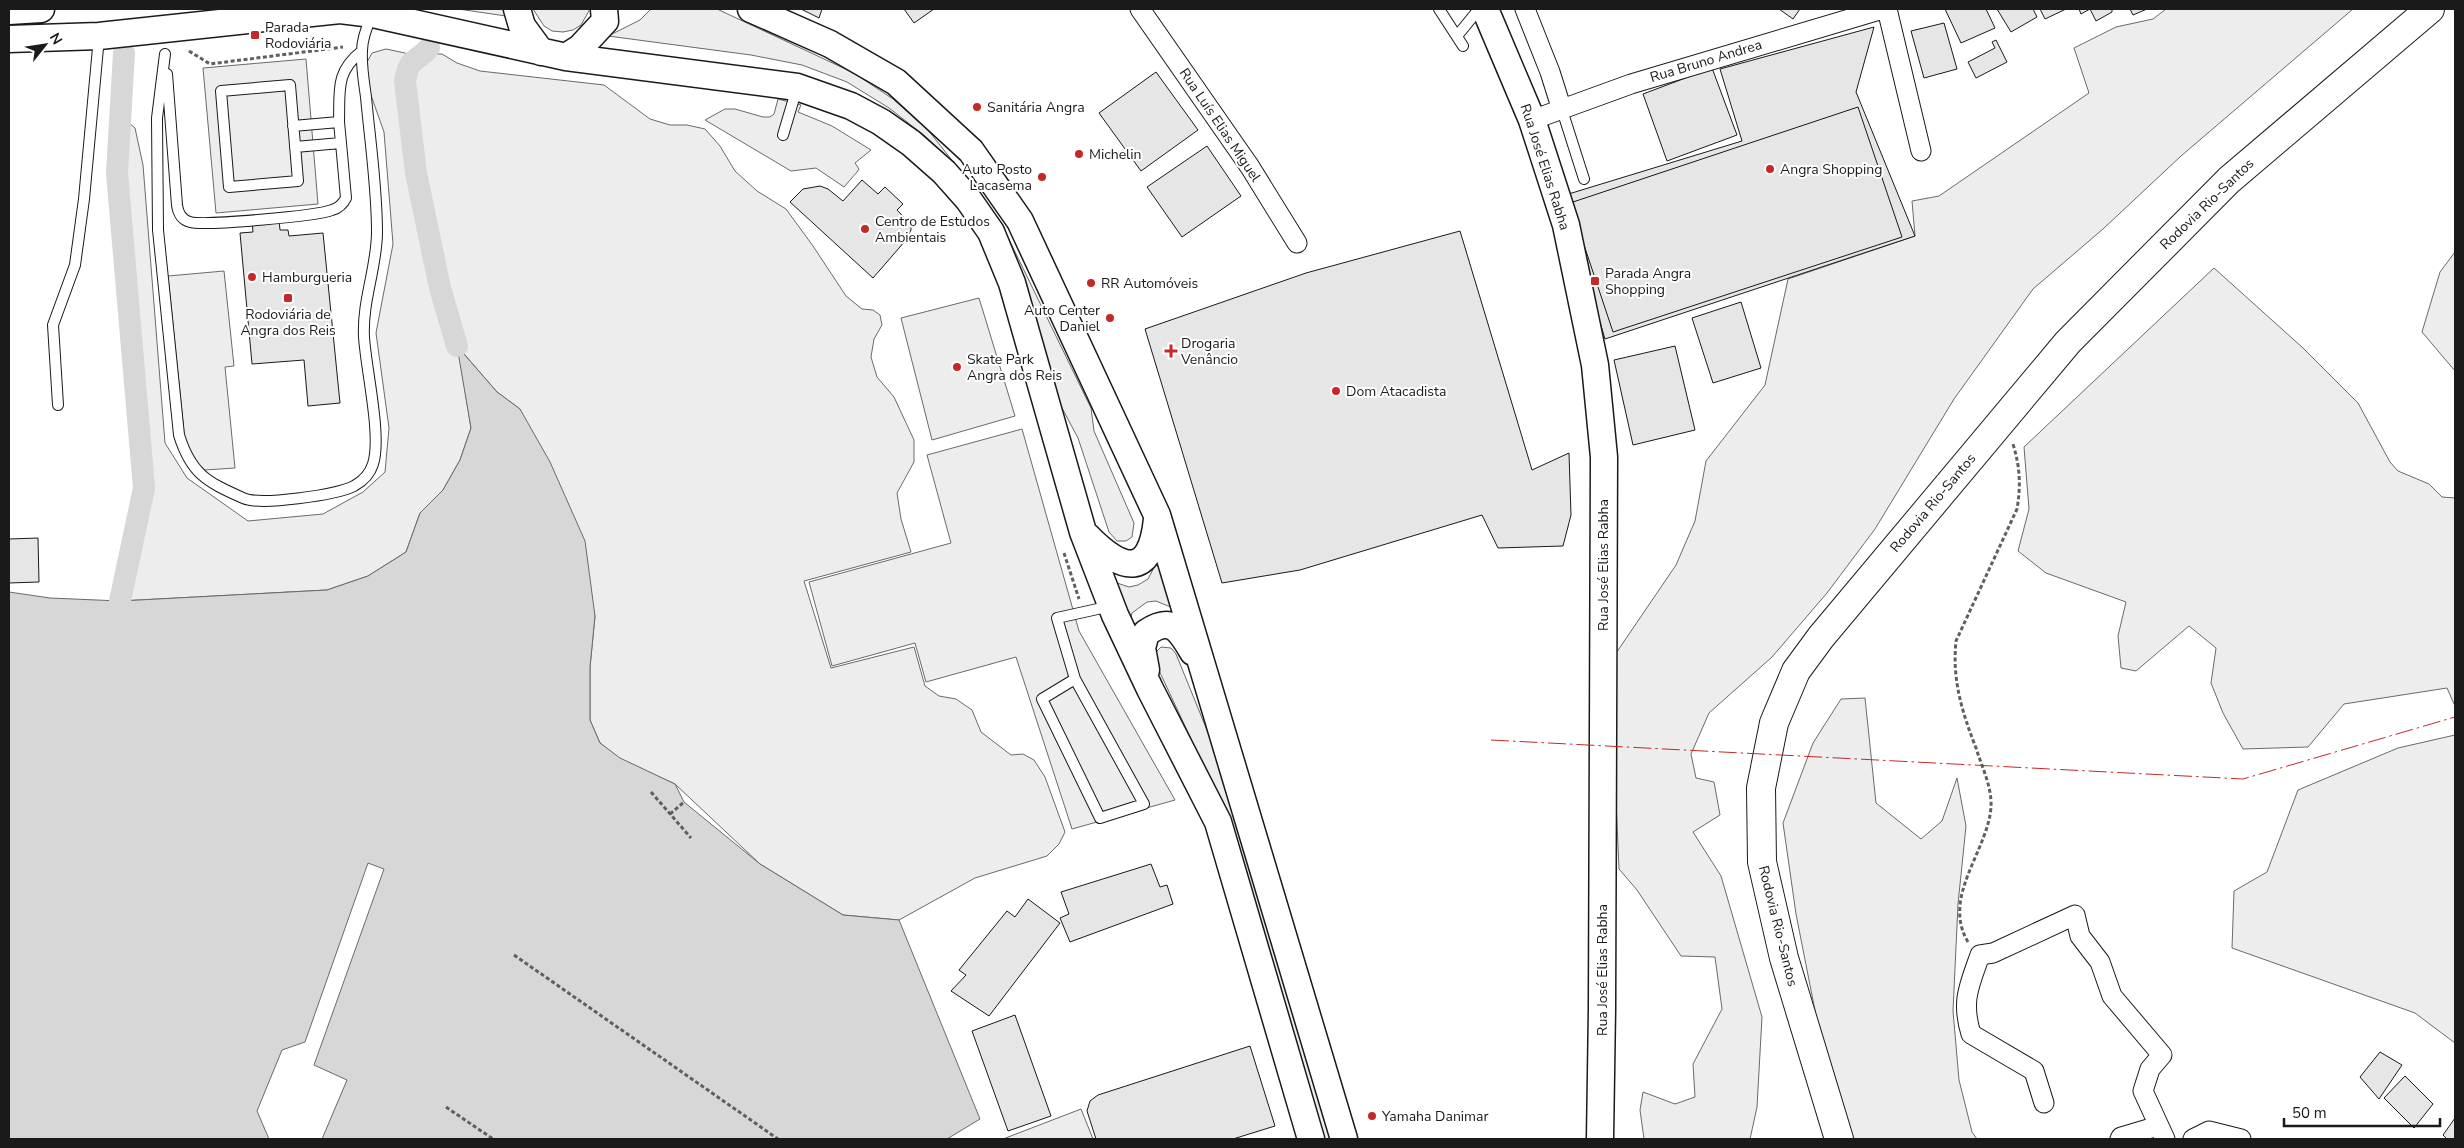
<svg xmlns="http://www.w3.org/2000/svg" width="2464" height="1148" font-family="'Nunito Sans',sans-serif">
	<rect width="100%" height="100%" fill="#fff"/>
	<!-- built -->
	<path fill="#ededed" stroke="#6a6a6a" d="M458,9h47l1,7z
		M533,9h57l-9,16 -8,5 -10,2 -11,-1 -8,-5z
		M651,9h66l137,64 39,26 35,31 27,34 -30,-28 -36,-28 -42,-26 -45,-17 -51,-10 -143,-19 32,-16z
		M2166,9h187l-172,147 -78,73 -70,60 -79,110 -79,130 -48,64 -55,64 -63,56 -18,41 5,24 18,4 6,33 -27,17 28,44 41,141 -5,90 -7,32h-106l-4,-29 3,-18 32,12 20,-7 -2,-33 29,-55 -7,-52 -34,-1 -44,-66 -18,-21 -9,-207 66,-97 19,-44 11,-60 59,-76 23,-106 127,-43 -3,-35 27,-5 150,-103 -15,-45 42,-21 37,-8z
		M386,49l19,4 8,6 11,-5h18l15,9 23,8 124,14 46,34 20,6h17l18,4 15,17 15,25 22,20 29,18 27,37 33,50 16,13 11,1 7,5 2,10 -8,14 -3,18 6,20 17,20 20,43v22l-17,31 4,26 10,33 -107,29 27,87 83,-21 11,39 14,10 17,3 16,11 9,22 30,23 12,-1 11,6 11,17 20,55 -6,12 -12,12 -72,22 -76,42 -56,-5 -83,-51 -85,-80 -55,-25 -20,-16 -10,-23v-53l5,-51 -75,-207 -23,-17 -39,-45 13,81 -11,32 -17,30 -23,23 -14,39 -38,24 -41,14 -207,11 24,-113 -27,-315 3,-47 9,-3 6,5 8,37 22,278 22,35 61,43 75,-7 40,-22 22,-20 4,-44 -13,-95 17,-89 -9,-112 -17,-48 -1,-20 6,-11z
		M306,59l12,145 -102,9 -13,-145z
		M778,99l23,6 -3,7 34,14 39,24 -16,13 4,6 -2,3 -13,15 -28,-19 -25,3 -86,-51 20,-11h10l28,8h7l4,-3z
		M990,216l10,5 91,187 3,23 40,92 -2,14 -6,4h-9l-8,-9 -31,-94 -24,-45z
		M2455,252v119l-33,-39 18,-60z
		M2214,268l89,80 55,55 32,59 8,9 31,13 13,13 13,1v208l-8,-18 -103,16 -36,43 -65,2 -20,-36 -12,-30 5,-35 -27,-22 -53,45 -15,-3 -3,-32 8,-34 -80,-29 -28,-22 11,-42 -5,-62z
		M224,271l10,95 -9,1 10,101 -30,2 -12,-10 -8,-18 -17,-166z
		M979,298l36,118 -83,24 -31,-122z
		M1022,429l57,202 96,169 -103,29 -56,-172 -90,25 -11,-39 -83,23 -23,-84 142,-39 -24,-88z
		M1158,560l15,48 -17,-7 -9,1 -15,11 -3,13 -20,-53 8,10 12,4 9,-2 10,-6z
		M1161,647l10,1 5,6 46,113 109,372h-10l-114,-366 -52,-111v-9z
		M1865,698l11,105 45,36 21,-18 15,-43 9,48 -8,78 -5,107 6,69 13,52 5,7h-130l-26,-98 -25,-127 -13,-91 30,-80 28,-44z
		M2455,735v308l-40,-30 -183,-65 2,-57 33,-19 31,-82 100,-42z
		M1081,1109l12,30h-90z"/>
	<!-- water -->
	<path fill="#d7d7d7" stroke="#6a6a6a" d="M457,346l40,46 23,17 30,53 35,79 10,75 -5,51v53l10,23 20,15 55,26 9,18 76,62 83,51 56,5 81,199 -33,20h-625l25,-59 -33,-15 70,-196 -16,-6 -63,179 -23,8 -25,61 12,28h-260v-547l41,6 70,3 207,-11 41,-14 38,-24 14,-39 23,-23 17,-30 11,-32z"/>
	<g fill="none" stroke-linecap="round" stroke-linejoin="round">
		<!-- canal -->
		<path stroke="#d7d7d7" stroke-width="22" d="M429,48c-14,16 -19,7 -24,33l11,92 24,115 17,58
			M120,601l24,-113 -27,-315 7,-120"/>
	</g>
	<!-- building -->
	<path fill="#e6e6e6" stroke="#1a1a1a" d="M801,9h21l-3,9z
		M904,9h30l-20,14z
		M1779,9h21l-7,10z
		M1945,9h41l9,19 -34,15z
		M1997,9h36l4,8 -26,15z
		M2040,9h26l-21,10z
		M2079,9h33v3l-16,9 -6,-12 -9,5z
		M2130,9h17l-14,6z
		M1944,23l13,46 -33,9 -13,-47z
		M1874,27l-18,65 59,144 -310,103 -43,-143 180,-55 -22,-72z
		M1996,40l11,22 -31,16 -8,-16 27,-14 -3,-6z
		M1712,68l25,67 -70,26 -24,-67z
		M1156,72l42,58 -57,41 -42,-58z
		M1858,107l44,130 -289,95 -43,-129z
		M1207,146l34,50 -59,41 -35,-50z
		M862,180l16,14 7,-7 18,17 -6,6 14,15v5l-5,10 -33,38 -83,-76 13,-13 17,-3 8,3 15,12z
		M279,220l1,10h8l1,6 34,-3 17,170 -32,3 -4,-46 -52,4 -12,-131 13,-1 -1,-10z
		M1460,231l72,239 37,-17 2,62 -8,31 -65,2 -16,-33 -182,55 -78,13 -77,-254 161,-56z
		M1741,302l20,66 -48,15 -21,-65z
		M1675,346l20,84 -62,15 -19,-85z
		M38,538l1,44 -30,1v-44z
		M1151,864l9,23 7,-2 6,19 -103,38 -10,-24 9,-4 -8,-22z
		M1028,899l32,24 -71,93 -38,-25 15,-16 -7,-5 48,-59 8,6z
		M1015,1015l36,101 -43,15 -36,-100z
		M1250,1046l25,80 -42,13h-137l-9,-28 3,-10 8,-6z
		M2380,1052l22,13 -23,34 -19,-22z
		M2405,1076l28,28 -19,24 -30,-30z
		M2455,1118v21h-8l-4,-4z"/>
	<g fill="none" stroke-linecap="round" stroke-linejoin="round">
		<!-- lane casing -->
		<g stroke="#1a1a1a" stroke-width="12">
			<path id="lane" d="M1439,9l24,37
				M1457,36l22,-27
				M165,54l-8,64 1,112 21,205c12,39 28,47 64,63 17,8 93,-3 111,-12 9,-5 16,-12 19,-22 9,-28 -7,-94 -9,-127 -2,-36 13,-70 13,-105 0,-45 -7,-91 -11,-135 -2,-15 -5,-31 -4,-46 0,-12 5,-25 10,-36
				M167,74l10,131c1,8 5,15 13,17 14,4 127,-6 142,-12 7,-2 11,-6 14,-12l-5,-55
				M290,85l8,96 -69,6 -8,-96z
				M1562,110l22,69
				M339,122c1,-31 -4,-50 23,-71
				M293,126l46,-4 2,21 -46,4
				M783,135l14,-47
				M58,405l-5,-80 22,-60 9,-66 15,-162
				M1075,679l-33,20 58,119 44,-14 -69,-125 -18,-61 54,-12"/>
		</g>
		<!-- street casing -->
		<g stroke="#1a1a1a" stroke-width="21">
			<path id="street" d="M1140,9l110,158 47,76
				M1525,9l25,63 12,38
				M1887,9l34,142
				M1532,120l99,-36 252,-75
				M2044,1103l-10,-32 -63,-37c-10,-33 -2,-48 9,-79l13,-2 82,-38 5,21 20,26 12,34 50,59 -12,14 -7,22 22,48
				M2120,1139l1,-2 37,-11
				M2193,1139l16,-8 32,8"/>
		</g>
		<!-- secondary casing -->
		<g stroke="#1a1a1a" stroke-width="29">
			<path id="secondary" d="M517,9l5,17 19,26
				M751,9l79,35 66,38 75,69 49,70 137,294 187,624
				M1485,9l47,111 34,105 29,140 9,92 -2,552 -2,130
				M9,11l32,-2
				M9,39l90,-3 241,-26 33,4 193,43 231,30 54,19 30,16 30,21 33,29 24,27 23,33 21,51 71,249 32,83 35,74 68,133 93,317
				M566,57l14,-9 25,-27 -1,-12
				M1087,536c35,36 64,43 70,-17
				M1146,670l-4,-22 4,-15c26,-18 34,-3 47,19"/>
		</g>
		<!-- highway casing -->
		<g stroke="#1a1a1a" stroke-width="30">
			<path id="highway" d="M1839,1139l-55,-181 -22,-96 -1,-74 13,-65 22,-52 25,-34 247,-295 161,-162 201,-171"/>
		</g>
		<!-- path -->
		<path stroke="#5f5f5f" stroke-width="3" stroke-dasharray="4 2.5" stroke-linecap="butt" d="M189,51l21,13 133,-17
			M1064,553l15,46
			M651,792l40,46
			M670,814l14,-12
			M1968,942c-27,-45 20,-91 23,-135 1,-20 -9,-40 -15,-59 -14,-36 -24,-68 -20,-107l61,-132c4,-24 3,-42 -4,-65
			M514,955l264,184
			M446,1107l47,32"/>
		<!-- lane -->
		<use href="#lane" stroke="#fff" stroke-width="10"/>
		<!-- street -->
		<use href="#street" stroke="#fff" stroke-width="19"/>
		<!-- secondary -->
		<use href="#secondary" stroke="#fff" stroke-width="26"/>
		<!-- highway -->
		<use href="#highway" stroke="#fff" stroke-width="28"/>
		<!-- power -->
		<path stroke="#c62828" stroke-width="1" stroke-dasharray="18 4 2.5 4" stroke-linecap="butt" d="M1491,740l752,39 212,-62"/>
	</g>
	<!-- markers -->
	<g fill="#c62828" stroke="#fff" stroke-width="2">
		<rect x="250" y="30" width="10" height="10" rx="2.5"/>
		<circle cx="977" cy="107" r="5"/>
		<circle cx="1079" cy="154" r="5"/>
		<circle cx="1770" cy="169" r="5"/>
		<circle cx="1042" cy="177" r="5"/>
		<circle cx="865" cy="229" r="5"/>
		<circle cx="252" cy="277" r="5"/>
		<rect x="1590" y="276" width="10" height="10" rx="2.5"/>
		<circle cx="1091" cy="283" r="5"/>
		<rect x="283" y="293" width="10" height="10" rx="2.5"/>
		<circle cx="1110" cy="318" r="5"/>
		<path d="M1168.5 343.5h5v5h5v5h-5v5h-5v-5h-5v-5h5z"/>
		<circle cx="957" cy="367" r="5"/>
		<circle cx="1336" cy="391" r="5"/>
		<circle cx="1372" cy="1116" r="5"/>
	</g>
	<g text-anchor="middle" dominant-baseline="central" stroke-width="4" stroke-linejoin="round" paint-order="stroke">
		<!-- poi labels -->
		<g font-size="14" fill="#1a1a1a" stroke="#fff" text-anchor="start">
			<text x="265" y="27">Parada<tspan x="265" dy="16">Rodoviária</tspan></text>
			<text x="987" y="107">Sanitária Angra</text>
			<text x="1089" y="154">Michelin</text>
			<text x="1032" y="169" text-anchor="end">Auto Posto<tspan x="1032" dy="16">Lacasema</tspan></text>
			<text x="1780" y="169">Angra Shopping</text>
			<text x="875" y="221">Centro de Estudos<tspan x="875" dy="16">Ambientais</tspan></text>
			<text x="1605" y="273">Parada Angra<tspan x="1605" dy="16">Shopping</tspan></text>
			<text x="262" y="277">Hamburgueria</text>
			<text x="1101" y="283">RR Automóveis</text>
			<text x="1100" y="310" text-anchor="end">Auto Center<tspan x="1100" dy="16">Daniel</tspan></text>
			<text x="288" y="314" text-anchor="middle">Rodoviária de<tspan x="288" dy="16">Angra dos Reis</tspan></text>
			<text x="1181" y="343">Drogaria<tspan x="1181" dy="16">Venâncio</tspan></text>
			<text x="967" y="359">Skate Park<tspan x="967" dy="16">Angra dos Reis</tspan></text>
			<text x="1346" y="391">Dom Atacadista</text>
			<text x="1382" y="1116">Yamaha Danimar</text>
		</g>
		<!-- street labels -->
		<g font-size="14" fill="#1a1a1a" stroke="#fff">
			<text transform="translate(1706 61) rotate(-17)">Rua Bruno Andrea</text>
			<text transform="translate(1220 125) rotate(56)">Rua Luís Elias Miguel</text>
			<text transform="translate(1545 167) rotate(72)">Rua José Elias Rabha</text>
			<text transform="translate(2207 204) rotate(-44)">Rodovia Rio-Santos</text>
			<text transform="translate(1933 503) rotate(-50)">Rodovia Rio-Santos</text>
			<text transform="translate(1603 565) rotate(-90)">Rua José Elias Rabha</text>
			<text transform="translate(1778 926) rotate(76)">Rodovia Rio-Santos</text>
			<text transform="translate(1602 970) rotate(-90)">Rua José Elias Rabha</text>
		</g>
	</g>
	<!-- border -->
	<rect width="2464" height="1148" fill="none" stroke="#1a1a1a" stroke-width="20"/>
	<!-- north arrow -->
	<g transform="translate(45 45) rotate(60)" stroke="#ffffff" stroke-width="4" paint-order="stroke">
	<path d="M0-4L9 19L0 12L-9 19Z" fill="#1a1a1a"/>
	<text y="-8" font-size="14" font-weight="bold" text-anchor="middle" fill="#1a1a1a">N</text>
	</g>
	<!-- scale -->
	<path d="M2284 1118v8h156v-8" fill="none" stroke="#1a1a1a" stroke-width="2.5"/>
	<text x="2292" y="1118" font-size="15" fill="#1a1a1a" stroke="#ffffff" stroke-width="4" paint-order="stroke">50 m</text>
</svg>
